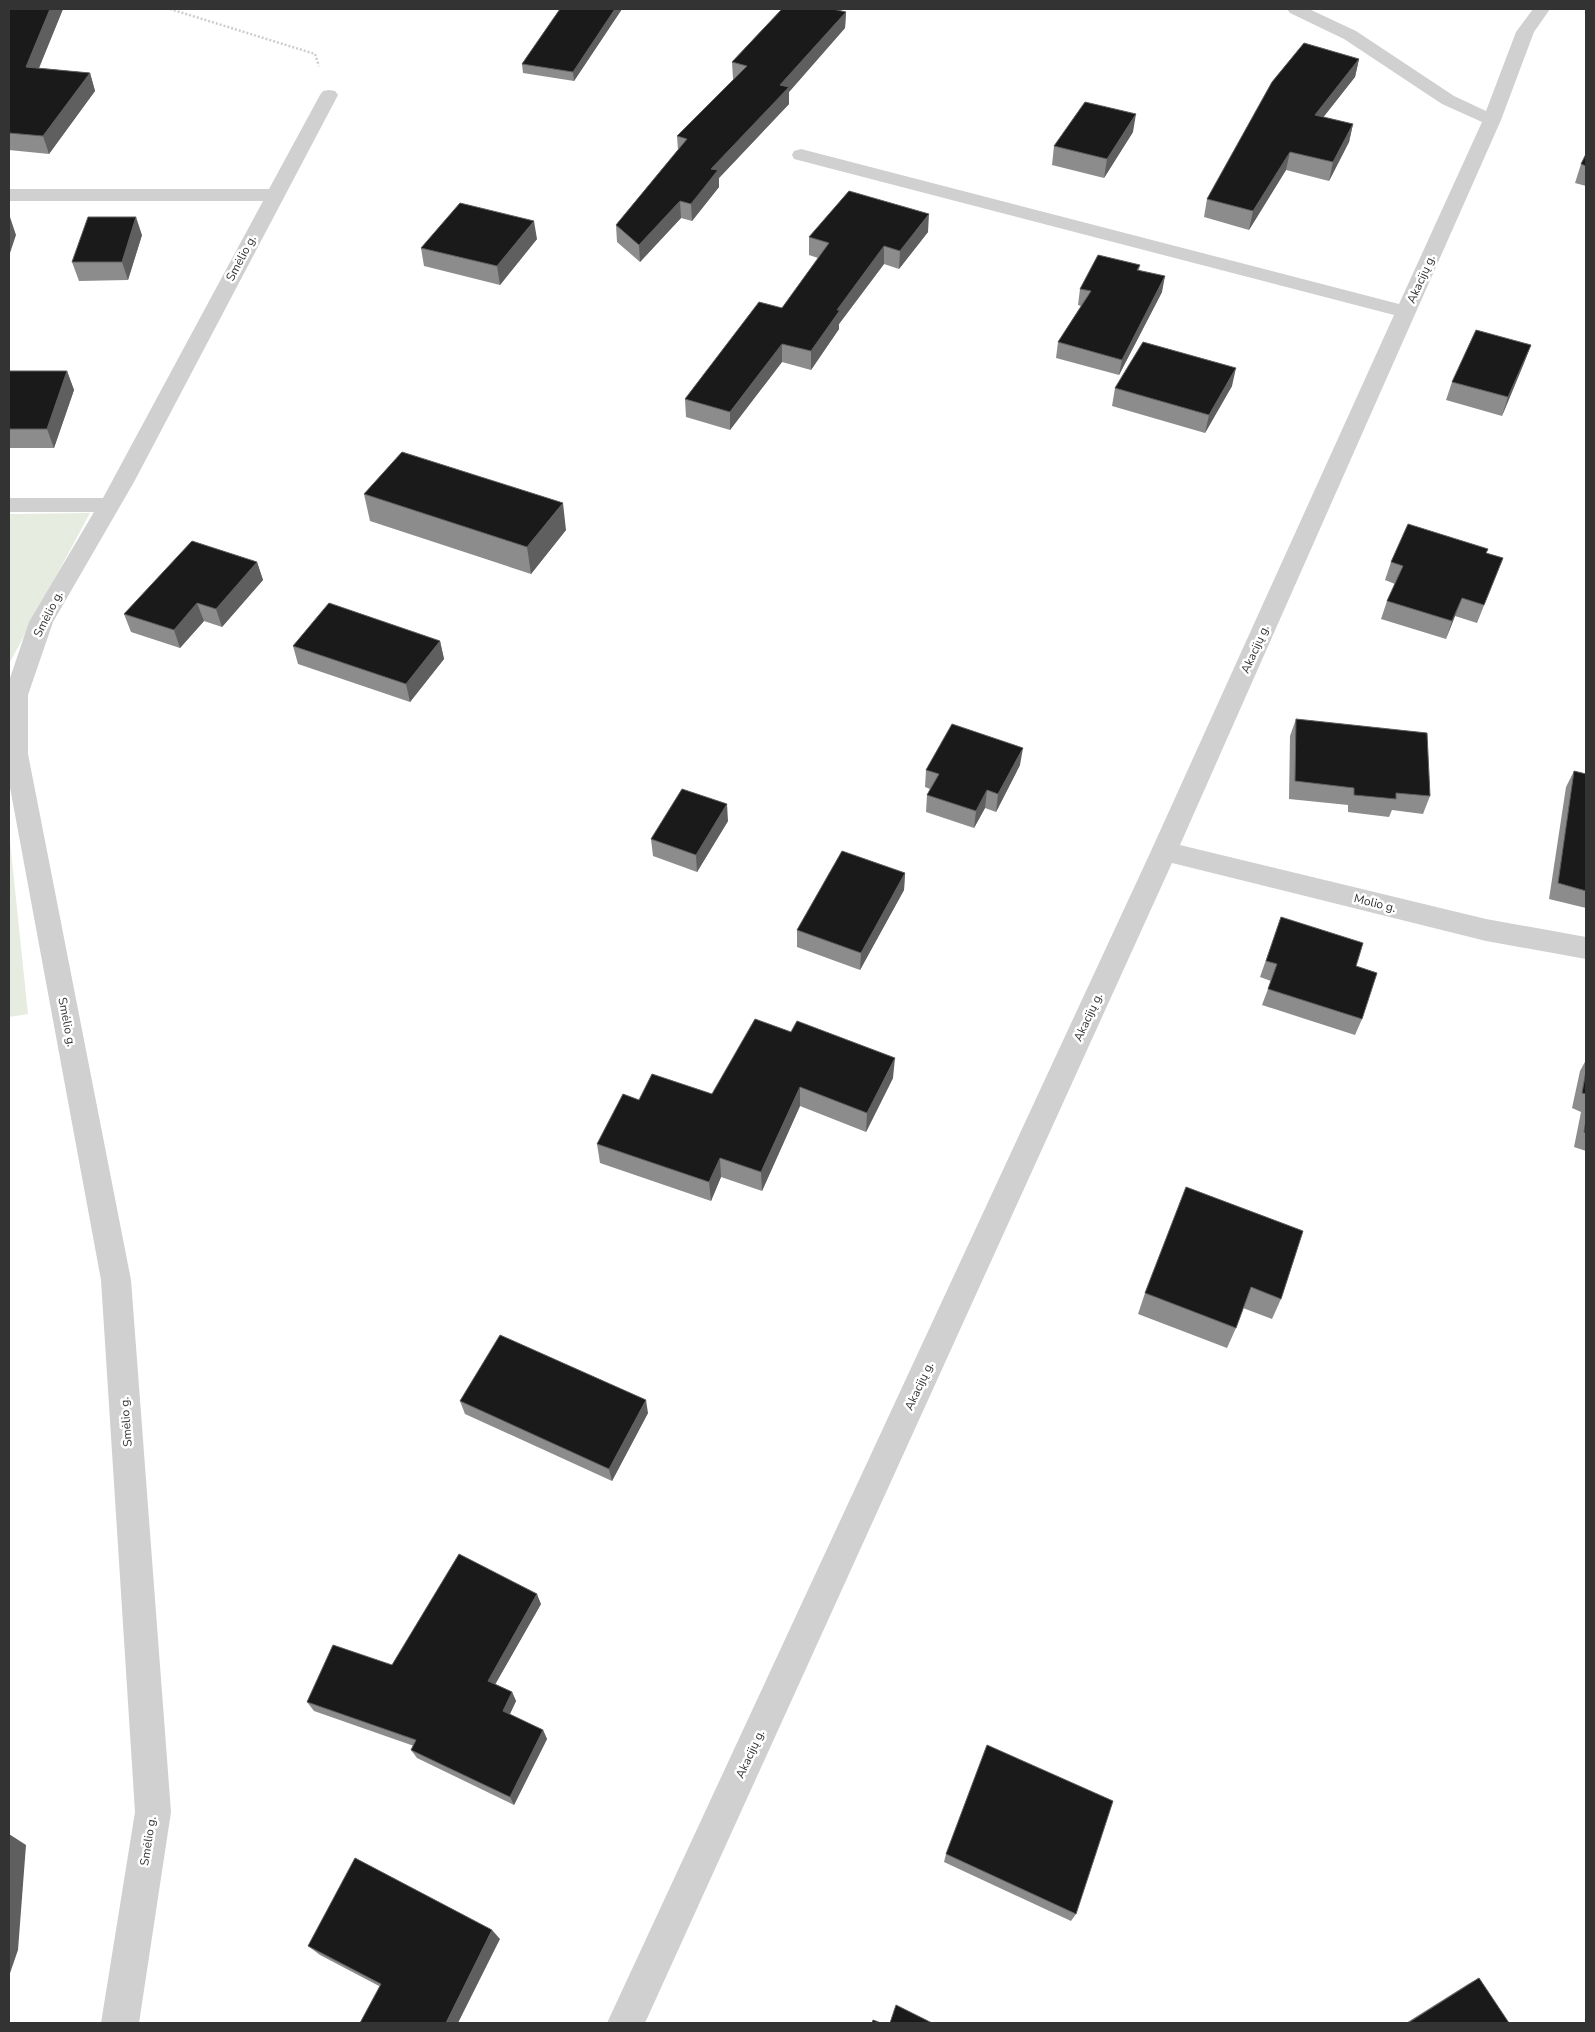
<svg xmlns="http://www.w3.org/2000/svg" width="1595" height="2032" font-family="'Nunito Sans',sans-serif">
	<rect width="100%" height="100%" fill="#fff"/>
	<!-- green -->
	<path fill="#e6ecdf" d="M90,513l-81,151v-150z
		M9,832l19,182 -19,3z"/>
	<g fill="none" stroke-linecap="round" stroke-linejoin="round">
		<!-- path -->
		<path stroke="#cdcdcd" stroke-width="2.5" stroke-dasharray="2 2" stroke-linecap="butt" d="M170,9l145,45 4,12"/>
		<!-- street -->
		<path fill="#d0d0d0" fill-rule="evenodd" d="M1287,9h22l47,22 98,65 32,15 30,-79 17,-23h17l-16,23 -33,88 -321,725 306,74 100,18v22l-100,-18 -314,-78 -527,1160h-38l544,-1172 243,-536 -600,-156 -2,-4 2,-4 7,-2 598,155 83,-182 -40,-18 -98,-65 -54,-26z
			M329,90l6,1 3,4 -204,387 -81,140 -25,73v59l103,526 40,532 -32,211h-38l34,-211 -34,-532 -92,-498v-101l20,-59 65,-110h-85v-14h94l160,-297h-254v-12h260l51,-94 3,-4z"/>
	</g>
	<!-- wall -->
	<path fill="#8c8c8c" d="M9,9h54l-24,59 51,5 5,18 -46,63 -40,-4z
		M560,9h62l-48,72 -51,-8 -1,-9z
		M846,12l-1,16 -56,64v12l-70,74v9l-27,34 -11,-3 -41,44 -23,-20 -1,-17 62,-75 -1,-14 57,-57h-1l-1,-17z
		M1359,59l-4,18 -32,40 30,7 -4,18 -20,39 -43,-11 -37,60 -45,-13 3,-18z
		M1133,132l-29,46 -52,-13 2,-19z
		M1586,154v32l-11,-3 6,-19z
		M928,232l-29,37 -15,-5 -45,60v5l-28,41 -29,-8 -52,68 -44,-13 -1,-18 97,-91 36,-50 -9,-3v-18z
		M142,235l-14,45 -49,1 -7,-19z
		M537,239l-37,46 -76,-19 -3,-18z
		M1140,265l-1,5 23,22 -43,83 -63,-17 2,-16 23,-36 -3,-1 2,-16z
		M1531,345l-7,18 -22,53 -56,-16 6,-18z
		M9,371h58l7,19 -20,58h-45z
		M1232,386l-27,47 -93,-27 3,-18z
		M364,494l202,36 -35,44 -161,-53z
		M1486,553l17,5 -26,65 -22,-7 -9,23 -65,-20 6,-18 8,-17 -10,-4 6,-18z
		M257,562l6,18 -41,47 -18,-6 -24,27 -49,-16 -7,-18z
		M440,641l4,18 -34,43 -112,-38 -5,-18z
		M1296,719l134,77 -7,18 -31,-4 -3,7 -41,-5v-7l-59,-6 1,-63z
		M1020,765l-24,47 -11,-4 -11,20 -48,-16 1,-17 3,-6 -5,-2 1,-17z
		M1574,771l12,3v134l-37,-9 17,-112z
		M728,821l-31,51 -44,-16 -2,-17z
		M905,873l-1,17 -44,80 -63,-23v-17z
		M1281,917l81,102 -7,16 -93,-30 9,-24 -11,-4z
		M1586,1060v91l-12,-4 7,-35 -9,-4 8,-37z
		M893,1078l-27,54 -66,-26 -38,85 -41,-14 -10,24 -111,-38 -3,-19 42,-44z
		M1303,1231l-22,68 -9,20 -29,-11 -7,20 -9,20 -89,-34 7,-21z
		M460,1401l188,12 -36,68 -147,-67z
		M541,1604l-46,80 17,8 4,9 -6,13 33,16 4,9 -33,66 -97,-47 -6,-8 3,-4 -100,-35 -7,-9z
		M946,1854l130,60 -5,7 -127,-59z
		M500,1939l-121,47 -59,-31 -12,-9z
		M1479,1978l30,45h-103l62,-39z"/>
	<!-- shaded-wall -->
	<path fill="#5f5f5f" d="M50,9h13l-31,76 -6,-18z
		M615,9h7l-48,72 -1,-9z
		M846,12l-1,16 -56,64v12l-70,74v9l-27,34 -1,-17 20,-35 69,-84z
		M1359,59l-4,18 -44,56 4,-18z
		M90,73l5,18 -46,63 -6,-18z
		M1136,114l-3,18 -29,46 3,-19z
		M1353,124l-4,18 -20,39 4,-19z
		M1290,152l-4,18 -37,60 4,-19z
		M680,201l1,17 -41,44 -1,-17z
		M929,214l-1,18 -29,37 1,-18z
		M10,217l6,18 -7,21v-37z
		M136,217l6,18 -14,45 -6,-18z
		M534,221l3,18 -37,46 -3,-19z
		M884,246v18l-45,60v5l-28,41v-19l26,-41z
		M1165,276l-3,16 -43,83 3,-15z
		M782,344v18l-52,68v-18z
		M1531,345l-7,18 -22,53 6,-19z
		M1236,368l-4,18 -27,47 4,-18z
		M67,371l7,19 -20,58 -7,-19z
		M563,503l3,27 -35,44 -4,-27z
		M257,562l6,18 -41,47 -6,-18z
		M1462,598l-7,18 -9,23 6,-18z
		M197,603l7,18 -24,27 -6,-18z
		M440,641l4,18 -34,43 -4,-18z
		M1023,748l-3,17 -24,47 2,-18z
		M987,790l-2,18 -11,20 2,-17z
		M727,804l1,17 -31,51 -1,-17z
		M905,873l-1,17 -44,80 1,-17z
		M895,1058l-2,20 -27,54 1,-19z
		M800,1087v19l-38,85 -1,-19z
		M720,1158l1,19 -10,24 -2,-19z
		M646,1400l2,13 -36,68 -3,-12z
		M537,1594l4,10 -49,86 -4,-9z
		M512,1692l4,9 -9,19 -4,-9z
		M543,1730l4,9 -33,66 -4,-8z
		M9,1834l17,11 -8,105 -9,26z
		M492,1930l8,9 -42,84h-12z"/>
	<!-- building -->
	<path fill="#1a1a1a" stroke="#5f5f5f" d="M9,9h41l-24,58 64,6 -47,63 -34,-3z
		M560,9h55l-42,63 -51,-8z
		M782,9h51l13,3 -66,73 9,2 -78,82 7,1 -27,34 -11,-3 -41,44 -23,-20 71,-86 -10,-3 70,-70 -15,-4z
		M1304,43l55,16 -44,56 38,9 -20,38 -43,-10 -37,59 -46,-12 65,-117z
		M1085,102l51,12 -29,45 -53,-13z
		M1586,154v12l-5,-2z
		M849,191l80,23 -29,37 -16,-5 -47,64h3l-29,41 -29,-7 -52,68 -45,-13 74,-97 23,6 47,-65 -20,-6z
		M460,203l74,18 -37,45 -76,-18z
		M88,217h48l-14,45h-50z
		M1098,255l42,10 -3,5 28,6 -43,84 -64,-18 33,-51 -11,-2z
		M1476,330l55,15 -23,52 -56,-15z
		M1143,342l93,26 -27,47 -94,-27z
		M9,371h58l-20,58h-38z
		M402,452l161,51 -36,44 -163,-53z
		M1408,524l80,25 -2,4 17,5 -19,47 -22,-7 -10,23 -65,-20 16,-35 -12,-4z
		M192,541l65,21 -41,47 -19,-6 -23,27 -50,-16z
		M329,603l111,38 -34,43 -113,-38z
		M1296,719l131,14 3,63 -34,-3v6l-42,-4v-7l-59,-7z
		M952,724l71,24 -25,46 -11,-4 -11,21 -49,-16 12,-21 -13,-4z
		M1574,771l12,3v117l-28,-8z
		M682,789l45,15 -31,51 -45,-16z
		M842,851l63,22 -44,80 -64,-23z
		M1281,917l82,26 -7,23 21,7 -15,46 -94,-30 9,-25 -11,-3z
		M755,1019l36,13 6,-11 98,37 -28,55 -67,-26 -39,85 -41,-14 -11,24 -112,-38 26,-50 16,6 13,-26 60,20z
		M1586,1071v23l-4,-1z
		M1586,1120v13l-2,-1z
		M1186,1187l117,44 -22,68 -30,-12 -15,41 -91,-35z
		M500,1335l146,65 -37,69 -149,-68z
		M459,1554l78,40 -49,87 24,11 -9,19 40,19 -33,67 -99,-47 5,-10 -109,-38 26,-57 59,20z
		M987,1745l126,56 -37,113 -130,-60z
		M355,1858l137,72 -46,93h-86l21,-39 -73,-38z
		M1479,1978l30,45h-101z
		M896,2005l36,18h-42z
		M873,2020l8,3h-9z"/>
	<g text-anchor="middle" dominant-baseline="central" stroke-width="5" stroke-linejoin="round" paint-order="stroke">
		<!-- street labels -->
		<g font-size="12" fill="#333" stroke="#fff">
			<text transform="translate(241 258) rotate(-62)">Smėlio g.</text>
			<text transform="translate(1421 279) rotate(-66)">Akacijų g.</text>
			<text transform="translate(48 614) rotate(-63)">Smėlio g.</text>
			<text transform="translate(1255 649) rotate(-66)">Akacijų g.</text>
			<text transform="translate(1375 903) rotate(14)">Molio g.</text>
			<text transform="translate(1088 1017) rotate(-65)">Akacijų g.</text>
			<text transform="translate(67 1022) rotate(79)">Smėlio g.</text>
			<text transform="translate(919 1386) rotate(-65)">Akacijų g.</text>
			<text transform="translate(126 1422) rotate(-94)">Smėlio g.</text>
			<text transform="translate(750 1754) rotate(-65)">Akacijų g.</text>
			<text transform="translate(148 1841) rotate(-81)">Smėlio g.</text>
		</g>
	</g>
	<!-- border -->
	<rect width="1595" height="2032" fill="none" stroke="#333333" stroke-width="20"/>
</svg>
